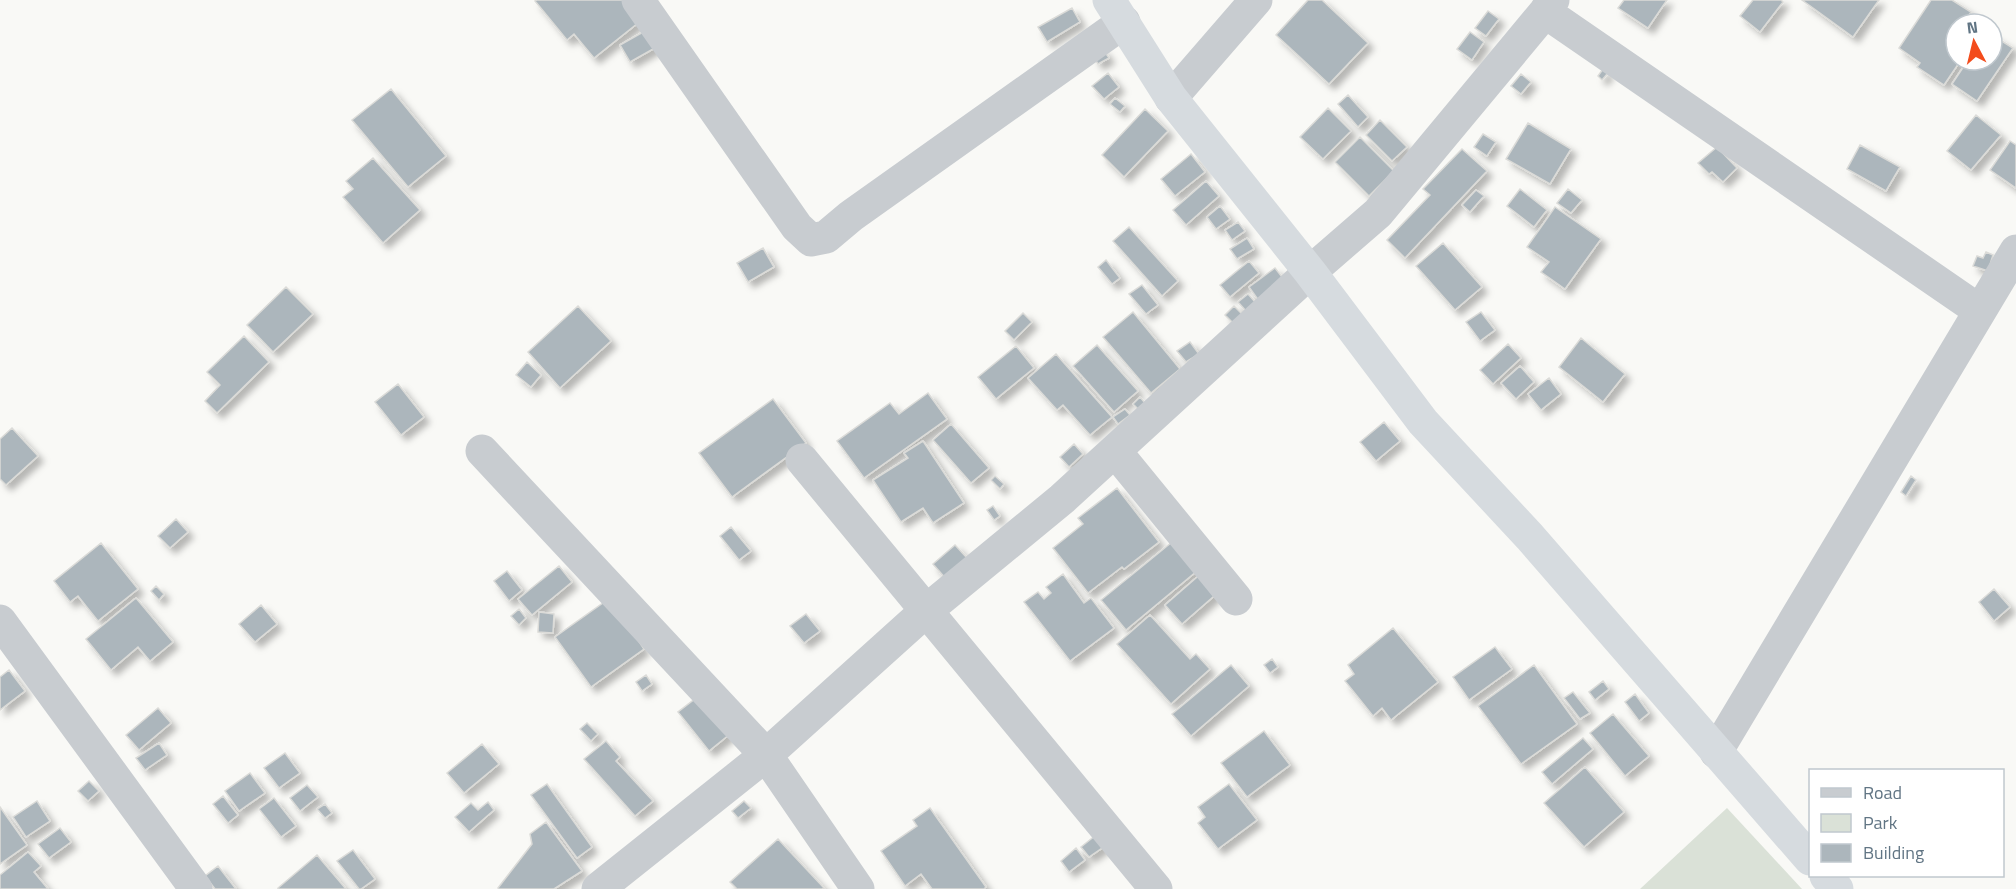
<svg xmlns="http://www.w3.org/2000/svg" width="2016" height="889" font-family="'Titillium Web',sans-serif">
	<defs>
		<filter id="shadow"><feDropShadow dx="5.5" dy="5.5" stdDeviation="3" flood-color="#0004"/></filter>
	</defs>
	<rect width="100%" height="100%" fill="#f9f9f6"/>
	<!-- green -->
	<path fill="#dae1d7" d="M1727,808l75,81h-162z"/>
	<!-- building -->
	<path fill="#acb6bc" stroke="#dbdbd8" stroke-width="1.5" filter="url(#shadow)" d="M537,0h96l5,23 -44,35 -20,-24 -7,6 -32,-39z
		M1308,0h14l46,43 -39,41 -53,-49z
		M1624,0h43l-19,28 -30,-20z
		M1753,0h28l2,2 -23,30 -20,-16z
		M1802,0h77l-26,37z
		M1931,0h21l19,12 -8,12h-7v36h5l-17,25 -27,-18 3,-4 -21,-15z
		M1072,8l8,14 -33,20 -9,-15z
		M1488,11l11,8 -13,17 -11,-8z
		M652,27l10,17 -32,18 -10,-17z
		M1470,32l14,10 -12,18 -15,-11z
		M1992,35l21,13 -36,53 -25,-17 16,-24h24z
		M1103,49l6,9 -11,6 -5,-8z
		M1603,69l5,4 -6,7 -4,-4z
		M1108,73l11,14 -15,12 -12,-13z
		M1521,74l10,8 -10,12 -10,-8z
		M391,89l55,67 -38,31 -56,-67z
		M1348,95l20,22 -10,10 -20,-23z
		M1115,98l10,8 -5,6 -10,-8z
		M1328,108l23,23 -28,28 -23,-22z
		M1145,109l23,22 -44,46 -22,-22z
		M1976,115l25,20 -30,35 -24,-19z
		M1380,120l27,27 -15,14 -26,-26z
		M1528,123l43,26 -21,35 -44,-25z
		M1483,134l13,8 -9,14 -13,-9z
		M1360,137l34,34 -25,25 -34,-34z
		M2010,141l6,4v43l-26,-18z
		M1860,145l40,22 -14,24 -39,-22z
		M1717,147l20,21 -14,14 -11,-10 -3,2 -11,-11z
		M1462,149l25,22 -82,87 -18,-18 43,-45 -7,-6z
		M1191,154l14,18 -30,24 -14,-17z
		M373,158l47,52 -37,33 -40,-46 10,-8 -7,-8z
		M1206,181l13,15 -33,29 -13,-15z
		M1520,189l27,21 -13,17 -27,-21z
		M1568,189l14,11 -11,13 -14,-10z
		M1476,190l8,6 -14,16 -8,-7z
		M1220,206l10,13 -14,10 -9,-12z
		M1555,207l46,32 -36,50 -24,-17 8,-10 -22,-15z
		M1238,222l7,9 -13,9 -7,-10z
		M1129,227l49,54 -16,15 -49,-55z
		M1247,238l7,11 -17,10 -7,-10z
		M1443,243l39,44 -27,23 -39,-44z
		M763,248l11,19 -26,15 -11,-19z
		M1986,252l7,3 -5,16 -15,-5 4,-10 6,2z
		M1106,260l14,18 -8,6 -14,-17z
		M1249,261l10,12 -29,24 -10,-12z
		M1275,268l11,14 -27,19 -10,-14z
		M1142,285l16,20 -12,9 -17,-20z
		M286,287l27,27 -40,38 -26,-27z
		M1248,294l8,9 -10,8 -8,-9z
		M578,306l33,35 -51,47 -32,-36z
		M1234,306l8,8 -9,9 -8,-8z
		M1133,312l47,57 -29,24 -48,-56z
		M1481,312l14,18 -15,11 -14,-19z
		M1023,313l9,9 -18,18 -9,-9z
		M244,336l25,26 -52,51 -12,-12 15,-16 -13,-13z
		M1581,338l44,36 -22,28 -44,-35z
		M1190,342l9,12 -13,8 -9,-11z
		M1508,344l13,14 -28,26 -13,-14z
		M1097,345l41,46 -24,21 -41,-46z
		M1016,346l18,22 -38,31 -18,-22z
		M1056,354l56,63 -22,18 -27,-30 -6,5 -29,-32z
		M527,362l14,13 -10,12 -15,-12z
		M1520,366l14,16 -18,17 -15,-16z
		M1549,378l12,16 -20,16 -13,-16z
		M398,384l26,33 -23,18 -26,-33z
		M928,393l19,26 -83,59 -27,-37 53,-38 9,11z
		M1140,397l5,6 -7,6 -5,-5z
		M773,399l33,44 -74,54 -33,-44z
		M1125,409l5,6 -12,9 -5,-7z
		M1384,422l16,19 -24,20 -16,-19z
		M951,424l38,44 -18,15 -38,-43z
		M12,428l26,28 -32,29 -6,-6v-40z
		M923,441l41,62 -31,20 -10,-15 -22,14 -28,-42 35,-22 -4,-5z
		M1074,444l9,10 -14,13 -9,-10z
		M995,476l9,8 -4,5 -9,-9z
		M1911,476l5,4 -10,16 -5,-4z
		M1117,488l42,54 -35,27 -2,-2 -34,26 -35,-45 30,-24 -5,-6z
		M993,506l7,10 -6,4 -7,-10z
		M176,519l12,13 -18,16 -12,-12z
		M731,527l20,24 -12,9 -19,-24z
		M1172,542l25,29 -71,59 -25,-30z
		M101,543l37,46 -40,32 -20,-25 -8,6 -16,-21z
		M955,545l13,14 -22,20 -13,-15z
		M559,566l13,16 -40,33 -14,-16z
		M507,571l15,19 -13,11 -15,-20z
		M1204,571l17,19 -39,34 -17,-19z
		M1063,574l21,29 7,-5 23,30 -44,33 -46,-59 14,-10 6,7 7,-6 -5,-6z
		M156,586l8,8 -5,6 -8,-9z
		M1994,589l16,18 -16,14 -15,-19z
		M136,598l37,44 -23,19 -12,-14 -27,23 -25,-31z
		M610,598l34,51 -53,38 -36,-50z
		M261,605l16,19 -22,18 -16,-18z
		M519,609l7,9 -7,7 -8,-9z
		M539,612l15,2 -1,19 -15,-1z
		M806,614l14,17 -16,12 -14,-17z
		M1150,615l40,44 6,-5 14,15 -39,35 -54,-60z
		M1393,628l45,54 -47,38 -9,-12 -9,8 -28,-35 9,-7 -6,-9z
		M1495,647l17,22 -43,31 -16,-23z
		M1272,659l6,8 -8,6 -6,-8z
		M1231,665l18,21 -58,50 -19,-22z
		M1534,665l43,59 -56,40 -43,-58z
		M9,670l16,21 -25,19v-33z
		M646,675l6,9 -10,7 -6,-9z
		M1603,681l6,8 -14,11 -6,-8z
		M1573,692l17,21 -10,6 -16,-21z
		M1635,694l14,19 -10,8 -14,-19z
		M700,695l30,39 -21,17 -31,-39z
		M158,708l13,15 -32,27 -13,-15z
		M1613,714l36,42 -24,20 -35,-43z
		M587,723l11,11 -7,7 -11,-12z
		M1264,731l26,34 -43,32 -26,-34z
		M1583,738l10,11 -41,35 -10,-12z
		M606,741l14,16 -4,4 37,40 -18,15 -51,-57z
		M159,743l8,12 -22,15 -9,-12z
		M482,744l17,20 -35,29 -17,-20z
		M285,753l15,20 -21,15 -15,-20z
		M1585,767l39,45 -40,35 -40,-44z
		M250,773l15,20 -26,18 -14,-20z
		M89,781l10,10 -11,10 -10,-10z
		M547,784l45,63 -15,11 -46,-63z
		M1229,784l28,36 -39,29 -20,-26 7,-6 -7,-10z
		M307,785l11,12 -18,14 -10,-13z
		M223,796l15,19 -10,8 -15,-19z
		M274,798l22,28 -15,11 -22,-28z
		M37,801l13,20 -24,16 -13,-20z
		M744,801l7,7 -13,10 -6,-7z
		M488,802l6,8 -25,22 -14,-15 16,-14 7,7z
		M325,804l7,9 -7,5 -8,-9z
		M0,807l27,38 -27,19z
		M930,808l56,79 -2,2h-52l-11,-15 -16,12 -24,-35 36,-25 -4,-6z
		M546,822l36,49 -28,18h-55l-1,-1 34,-44 -2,-10z
		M60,828l11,14 -22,16 -11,-14z
		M1096,835l9,11 -16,11 -8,-10z
		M778,839l46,49 -2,1h-85l-7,-7z
		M1076,848l9,12 -16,12 -8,-11z
		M353,850l22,29 -14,10h-2l-22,-28z
		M28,852l13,14 -7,6 14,17h-48v-14z
		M317,855l29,34h-68v-1z
		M218,866l18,23h-21l-10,-13z"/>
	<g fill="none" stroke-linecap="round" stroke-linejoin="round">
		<!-- street -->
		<path stroke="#c8ccd0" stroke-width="33" d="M638,0l159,227 14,13 15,-3 25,-21 273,-194
			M1545,12l435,299
			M1171,98l85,-98
			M482,451l284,304 92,134
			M1115,451l121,148
			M802,460l354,429
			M0,621l196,268
			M1716,752l300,-501
			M598,889l168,-134 161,-145 135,-111 248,-227 68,-59 167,-201 8,-12"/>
		<!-- highway -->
		<path stroke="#d6dbdf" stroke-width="33" d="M1109,0l62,98 139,174 113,150 107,115 280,322
			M1826,876l11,13"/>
	</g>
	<!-- legend -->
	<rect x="1809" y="769" width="195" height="108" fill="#ffffff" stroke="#c0c8ce" stroke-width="1.5"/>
	<rect x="1821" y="788" width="30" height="9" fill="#c8ccd0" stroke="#c0c8ce" stroke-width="1.5"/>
	<text x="1863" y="799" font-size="18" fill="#617584">Road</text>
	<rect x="1821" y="814" width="30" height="18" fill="#dae1d7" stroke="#c0c8ce" stroke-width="1.5"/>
	<text x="1863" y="829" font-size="18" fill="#617584">Park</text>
	<rect x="1821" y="844" width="30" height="18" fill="#acb6bc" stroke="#c0c8ce" stroke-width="1.5"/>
	<text x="1863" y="859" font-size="18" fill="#617584">Building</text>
	<!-- north arrow -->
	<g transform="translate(1974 42) rotate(353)"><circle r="28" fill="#ffffff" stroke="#c0c8ce" stroke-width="1.5"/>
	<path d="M0-4.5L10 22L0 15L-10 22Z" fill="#f34c1c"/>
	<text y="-9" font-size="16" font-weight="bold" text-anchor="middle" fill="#617584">N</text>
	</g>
</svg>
